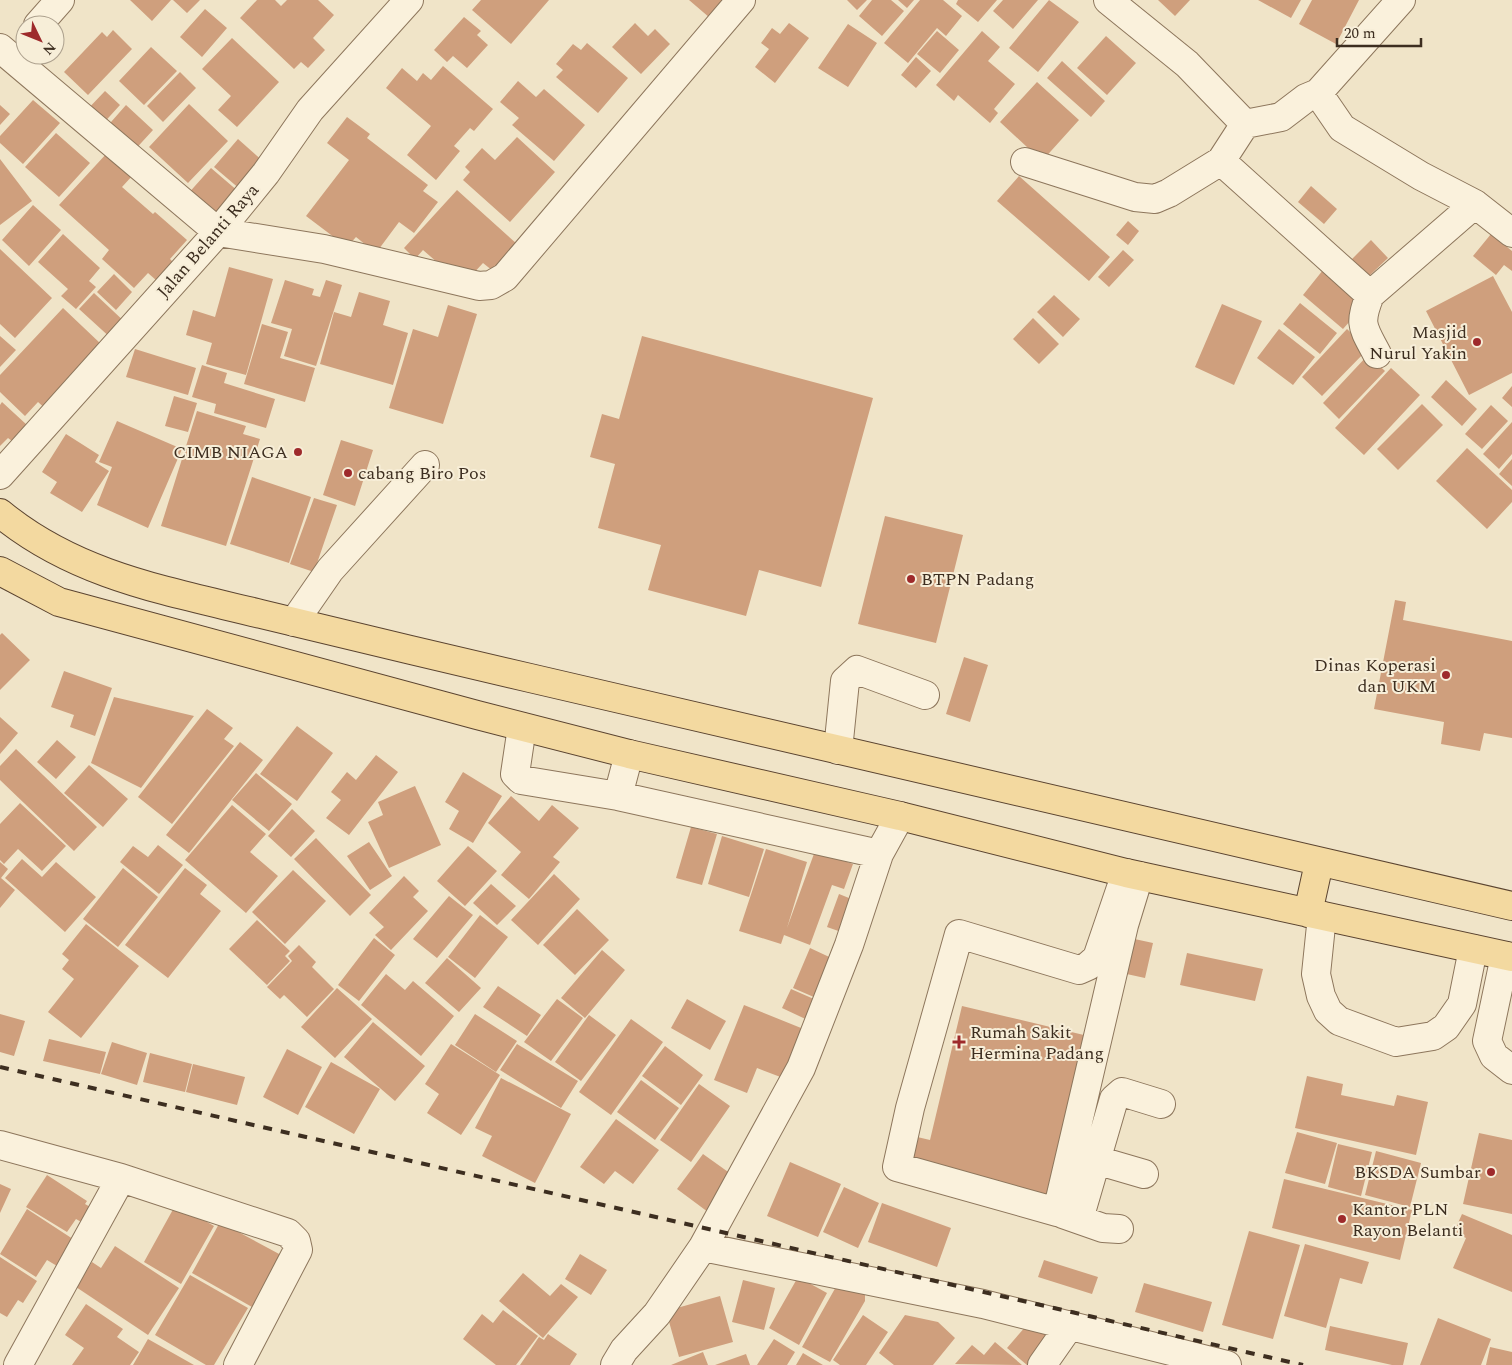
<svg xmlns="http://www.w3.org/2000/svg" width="1512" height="1365" font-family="Spectral,serif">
	<rect width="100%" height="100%" fill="#f0e4c8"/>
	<!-- building -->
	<path fill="#cf9f7d" d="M130,0h41l-19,21z
		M173,0h27l-13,13z
		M257,0h18l6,6 6,-6h31l16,15 -21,23 12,12 -17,18 -7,-6 -7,7 -54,-51z
		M481,0h68l-38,44 -39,-34z
		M689,0h36l-15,18z
		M847,0h20l-10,10z
		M872,0h19l13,11 -22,25 -23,-20z
		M898,0h16l-7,8z
		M920,0h23l19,16 -16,20 -9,-8 -29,35 -24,-20z
		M958,0h39l-19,22 -22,-18z
		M1003,0h35l-25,29 -20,-18z
		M1049,0l30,22 -41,50 -29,-24z
		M1158,0h32l-15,16z
		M1258,0h43l-10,18z
		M1312,0h47l-23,44 -37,-20z
		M205,9l22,19 -25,29 -22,-20z
		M464,17l17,14 -4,4 11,10 -21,23 -14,-12 -6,6 -13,-12z
		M635,23l13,13 7,-7 15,15 -29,30 -29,-27z
		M789,23l20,15 -34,45 -20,-16 14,-18 -8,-6 11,-15 8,6z
		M848,24l29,19 -29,44 -30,-19z
		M113,30l19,19 -44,46 -24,-23 38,-40 5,5z
		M937,31l22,19 -19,23 -23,-19z
		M982,31l18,16 -12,14 27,23 -21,25 4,4 -8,10 -32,-28 -4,6 -18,-16z
		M1106,36l30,27 -29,32 -30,-27z
		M232,38l47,44 -42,45 -19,-17 13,-14 -29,-27z
		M587,43l41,35 -30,35 -42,-36 7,-7 -7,-6 17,-20 8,6z
		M151,47l26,24 -33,34 -25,-24z
		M916,57l15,14 -15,17 -15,-13z
		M1062,61l43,40 -14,16 -44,-39z
		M443,66l50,43 -19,22 -4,-3 -16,18 6,5 -24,29 -29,-25 24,-29 -45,-38 16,-20 15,13 6,-8 8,7z
		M180,72l16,16 -33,34 -16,-16z
		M518,81l18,16 8,-8 41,36 -31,36 -42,-36 7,-7 -19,-16z
		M1037,82l42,38 -37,41 -42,-39z
		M105,91l15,14 -20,22 -16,-14z
		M33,100l27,23 -37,41 -23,-21v-7z
		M189,104l39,37 -40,42 -39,-36z
		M0,105l10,9 -10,11z
		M126,105l27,25 -22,24 -27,-24z
		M347,117l23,17 -3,4 61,47 -5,6 15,11 -24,31 -15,-11 -23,31 -20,-16 -9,10 -41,-31 43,-56 -22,-17z
		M56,133l34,30 -31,34 -34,-30z
		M517,137l38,35 -45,50 -47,-42 7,-8 -5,-5 17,-19 13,12z
		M238,139l27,24 -24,27 -27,-23z
		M108,152l25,23 -11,12 31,27 2,-2 32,28 -17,19 3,3 -16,19 -9,-8 -14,15 -32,-29 7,-9 -50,-45z
		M0,159l32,42 -32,24z
		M211,168l28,24 -26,28 -27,-24z
		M1019,176l91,81 -21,24 -92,-80z
		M1311,186l26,23 -13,15 -26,-22z
		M457,190l60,54 -24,27 -10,-8 -12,13 -10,-9 -8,9 -30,-26 -8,9 -11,-11z
		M33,205l28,25 -32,36 -27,-26z
		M1128,221l11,10 -11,14 -12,-10z
		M63,234l37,34 -11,13 7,6 -20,22 -15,-13 7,-7 -30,-27z
		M1491,234l21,17v20l-8,-6 -8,10 -23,-19z
		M1371,240l17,18 -19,18 -17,-17z
		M0,249l52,49 -37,40 -15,-14z
		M1123,250l11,10 -25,27 -11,-10z
		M229,267l44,12 -27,96 -40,-11 6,-21 -26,-8 7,-25 22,7z
		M1323,270l41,35 -21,24 -40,-34z
		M114,274l18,18 -16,18 -19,-18z
		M1493,276l19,36v61l-43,22 -43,-84z
		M285,280l29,9 -2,6 8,2 6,-17 16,5 -26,81 -32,-10 8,-27 -21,-6z
		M359,292l31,9 -7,24 25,8 -15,52 -73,-21 14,-52 17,5z
		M94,293l34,32 -15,15 -34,-31z
		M1054,295l26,24 -17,18 -26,-25z
		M1300,303l37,30 -17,21 -37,-30z
		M1222,304l40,17 -28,64 -39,-18z
		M448,305l29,9 -34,110 -54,-16 24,-79 25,8z
		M63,308l39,37 -54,66 -10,-9 -13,14 -25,-24v-17z
		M1033,318l26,26 -20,20 -26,-25z
		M262,324l26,8 -8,26 35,10 -10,34 -61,-18z
		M1279,329l36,28 -22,28 -36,-27z
		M1347,329l21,20 -46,47 -20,-19z
		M0,336l16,14 -16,17z
		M642,336l231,62 -52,189 -62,-17 -13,46 -98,-26 13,-45 -63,-17 17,-64 -25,-7 12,-43 17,5z
		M135,349l61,19 -8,27 -62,-18z
		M1368,355l17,16 -46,48 -16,-16z
		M202,365l25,8 -3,10 51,16 -9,29 -52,-15 2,-9 -24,-7z
		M1391,368l29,27 -56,60 -29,-27z
		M1446,380l31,29 -15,17 -31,-29z
		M1512,386v21l-10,-9z
		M174,396l23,7 -9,29 -23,-6z
		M2,402l25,23 -15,16 -4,-3 -8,8v-41z
		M1422,404l21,21 -45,45 -21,-21z
		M1491,405l17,16 -26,28 -17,-15z
		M197,411l49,15 -3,8 17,5 -34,107 -65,-20z
		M117,421l65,28 -34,79 -51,-23 15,-38 -13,-5z
		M1512,422v32l-13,15 -16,-15z
		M66,434l33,21 -4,7 14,9 -27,41 -32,-19 7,-11 -15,-10z
		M341,440l32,10 -18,56 -32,-11z
		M1467,448l45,42v12l-25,27 -51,-48z
		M1512,459v27l-13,-12z
		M252,477l59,20 -22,66 -59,-19z
		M314,498l23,7 -23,67 -24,-8z
		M885,516l78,19 -27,108 -78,-19z
		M1395,600l11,2 -3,18 109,21v97l-28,-5 -4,18 -39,-7 3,-22 -70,-13z
		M2,633l28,27 -30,30v-55z
		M964,657l24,8 -18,57 -24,-8z
		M64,671l48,17 -17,48 -25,-9 4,-12 -23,-8z
		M114,697l80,19 -53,72 -50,-25z
		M207,709l26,19 -9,11 10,7 -62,78 -34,-27z
		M0,717l18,16 -18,21z
		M297,726l36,27 -36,48 -37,-27z
		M57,740l19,17 -20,22 -19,-17z
		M240,742l23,18 -74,93 -23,-18z
		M16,749l81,78 -23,24 -74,-71v-14z
		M376,755l22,17 -49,63 -23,-17 15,-18 -10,-8 16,-20 9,8z
		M89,765l39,34 -25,28 -39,-34z
		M463,772l39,24 -29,47 -24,-14 10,-18 -14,-9z
		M256,773l36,31 -23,27 -37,-31z
		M415,786l26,59 -52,23 -21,-46 15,-7 -5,-13z
		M511,796l28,25 13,-16 27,23 -26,29 7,5 -31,37 -28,-24 20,-23 -33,-29z
		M20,803l46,43 -24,25 -24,-22 -14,15 -4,-4v-36z
		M232,805l34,29 -16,18 28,24 -32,37 -61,-53z
		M292,809l23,22 -24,26 -23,-21z
		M691,827l26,7 -15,51 -26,-7z
		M722,836l42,13 -15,48 -41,-13z
		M316,838l55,57 -21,21 -56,-57z
		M369,842l23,34 -22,14 -23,-34z
		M158,845l25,20 -24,29 -39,-32 13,-16 15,11z
		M468,846l29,25 -32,35 -28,-25z
		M766,849l41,13 -20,66 28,-77 38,13 -9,25 -12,-4 -22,60 -26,-10 -3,9 -42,-13z
		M22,859l20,18 14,-15 40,35 -31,35 -60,-54z
		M0,862l8,7 -7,9 14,12 -15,18z
		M123,868l35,29 -40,50 -35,-28z
		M185,868l22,17 -7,9 21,17 -53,67 -43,-33z
		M293,870l33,31 -41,43 -33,-32z
		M554,874l26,25 -42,46 -27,-25z
		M404,876l15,15 -6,6 15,14 -37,39 -16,-15 9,-8 -15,-14z
		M855,883l9,3 -17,48 -20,-7 12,-33 10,4z
		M491,884l25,22 -19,19 -24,-22z
		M449,896l24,19 -36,43 -24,-19z
		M577,909l32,31 -34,35 -32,-30z
		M480,915l28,22 -33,41 -27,-21z
		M257,920l33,31 -5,5 5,5 -23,24 -38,-36z
		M86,924l53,42 -58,72 -33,-26 26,-33 -12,-10 7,-9 -7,-6z
		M374,938l21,17 -36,46 -21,-16z
		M1130,938l23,5 -8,35 -23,-5z
		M299,945l17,17 -4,5 22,22 -27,28 -23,-22 -4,4 -13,-12 25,-26 -4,-5z
		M810,948l30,14 -17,39 -30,-13z
		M602,950l23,20 -40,48 -24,-20z
		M1187,953l76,16 -8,32 -75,-16z
		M447,958l34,30 -22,24 -34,-29z
		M386,974l19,16 8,-9 41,35 -33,40 -60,-51z
		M498,986l43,29 -14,21 -44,-29z
		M337,988l35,31 -37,39 -34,-31z
		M791,989l32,14 -9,20 -32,-15z
		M557,999l26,19 -32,43 -27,-19z
		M687,999l39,22 -16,29 -39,-22z
		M744,1005l67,27 -20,49 -34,-13 -10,25 -33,-13z
		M962,1006l126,30 -38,159 -143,-34 6,-25 17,4z
		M0,1014l25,7 -11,35 -14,-4z
		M475,1014l42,27 -21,31 -41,-27z
		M589,1015l27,20 -35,46 -26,-19z
		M631,1019l32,23 -52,73 -32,-23z
		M373,1022l52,44 -30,35 -51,-44z
		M49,1039l57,13 -6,22 -57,-13z
		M112,1042l35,11 -10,32 -36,-11z
		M451,1044l49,31 -39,60 -34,-22 12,-19 -14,-10z
		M517,1044l61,37 -17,27 -61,-38z
		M665,1046l38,29 -22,30 -39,-29z
		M287,1049l35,18 -24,48 -35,-18z
		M150,1053l42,11 -7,28 -42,-10z
		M331,1062l49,27 -26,45 -49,-27z
		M193,1064l52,13 -8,28 -51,-13z
		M1307,1076l36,8 -2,11 53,11 3,-11 31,7 -12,53 -121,-27z
		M501,1078l70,36 -36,69 -53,-27 10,-20 -17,-8z
		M641,1080l38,28 -24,32 -38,-28z
		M699,1084l31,22 -39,56 -31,-22z
		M616,1119l43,31 -26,34 -18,-13 -11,13 -24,-17z
		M1297,1132l40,11 -12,41 -40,-11z
		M1479,1133l33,7v74l-49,-10z
		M1338,1144l34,8 -11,44 -33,-9z
		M1376,1151l45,12 -11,44 -45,-12z
		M703,1154l35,25 -26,36 -35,-26z
		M790,1162l51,22 -23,53 -51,-21z
		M47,1175l40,26 -2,3 7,4 -9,15 -7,-4 -9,13 -41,-25z
		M1284,1179l128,31 -12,50 -128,-32z
		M0,1184l11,5 -11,24z
		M844,1187l35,16 -21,45 -35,-16z
		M882,1203l69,25 -14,39 -69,-25z
		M176,1204l38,22 -33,58 -37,-22z
		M27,1209l52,34 -17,26 -15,-9 -11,17 -36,-23z
		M1462,1214l50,21v57l-59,-24 13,-30 -12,-6z
		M220,1222l61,33 -29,52 -60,-34z
		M1249,1231l51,14 -27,94 -51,-14z
		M1305,1244l64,18 -7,22 -22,-6 -14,50 -42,-12z
		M115,1246l64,42 -31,47 -72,-48 16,-25 9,6z
		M580,1254l27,16 -16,25 -26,-16z
		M0,1257l37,24 -14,22 -5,-3 -11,17 -7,-4z
		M1044,1260l54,17 -6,17 -54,-17z
		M523,1273l27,23 11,-12 17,13 -35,41 -44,-37z
		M190,1275l58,33 -34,57h-8l-51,-30z
		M798,1277l29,16 -28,52 -30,-17z
		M743,1280l32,8 -11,42 -32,-8z
		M1144,1283l68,19 -9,30 -68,-20z
		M837,1285l28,3v13l-35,61 -28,-15z
		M720,1296l13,46 -54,15 -13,-46z
		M86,1304l37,25 -6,8 22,15 -9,13h-58l12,-17 -19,-13z
		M503,1310l35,26 -22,29h-20l-33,-26 19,-25 11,9z
		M863,1315l25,17 -22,33h-26l-7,-5z
		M905,1315l33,7 17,16 -22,27h-39l-15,-12z
		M1033,1318l20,17 -26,30 -20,-17z
		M1438,1318l53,21 -10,26h-61z
		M1330,1326l78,17 -5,22h-11l-67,-15z
		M548,1334l29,20 -7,11h-50l19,-28 5,3z
		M148,1339l46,26h-61z
		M774,1339l21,13 -8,13h-30z
		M995,1342l27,23 -67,-1 17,-19 12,10z
		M1490,1347l22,5v13h-26z
		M703,1352l5,13h-37z
		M803,1353l20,12h-27z
		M746,1354l4,11h-35z"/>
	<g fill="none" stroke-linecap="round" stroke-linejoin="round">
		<!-- minor casing -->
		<g stroke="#8d765c" stroke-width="30">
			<path id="minor" d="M1108,0l79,64 58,60
				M38,25l22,-25
				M0,48l218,184 106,17 155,37 12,-1 14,-8 236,-277
				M1318,93l24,35 79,48 54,28
				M1245,124l36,-7 25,-19 12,-5 83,-93
				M1221,161l149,134c-12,30 -7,32 7,59
				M1025,162l110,35 20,2 14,-6 52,-32 24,-37
				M1370,295l105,-91 37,29
				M0,475l218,-243 48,-59 44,-63 99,-110
				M294,622l36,-52 95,-105
				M522,727l-7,47 6,6 97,16 11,-42
				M838,750l7,-69 12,-11 68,25
				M618,796l261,58
				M1126,873l-29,85 -9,8 -9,4 -120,-36 -49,174 -13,59 160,45 67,-287 15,-49
				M1322,916l-6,58 5,22 7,15 11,10 57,21 37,-6 13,-9 16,-23 11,-55
				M1505,956l-18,85 7,15 18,14
				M0,1145l121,33 167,55 8,8 2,9 -60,115
				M1096,1160l48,14
				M1063,1214l40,14 16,1
				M1079,1219l35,-120 8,-7 39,12
				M703,1247l280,57 244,61
				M18,1365l103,-187
				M615,1365l9,-15 33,-36 46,-67 98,-179 48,-123 30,-91 21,-38
				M1042,1365l28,-40"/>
		</g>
		<!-- major casing -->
		<g stroke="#5b4430" stroke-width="30">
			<path id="major" d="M0,513c76,63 168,78 261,101 90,22 179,43 269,64 327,77 654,154 982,228
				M0,571l59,31 418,113 152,39 271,62 226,57 386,84
				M1308,913l11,-50"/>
		</g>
		<!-- minor -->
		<use href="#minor" stroke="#faf1dc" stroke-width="28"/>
		<!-- major -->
		<use href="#major" stroke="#f3d9a0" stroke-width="28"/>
		<!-- rail -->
		<path stroke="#3d2e20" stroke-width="4" stroke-dasharray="9 9" stroke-linecap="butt" d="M0,1067l1303,298"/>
	</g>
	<!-- markers -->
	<g fill="#9e2a2b" stroke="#f7eed8" stroke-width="2">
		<circle cx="1477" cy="342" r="5"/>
		<circle cx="298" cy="452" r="5"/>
		<circle cx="348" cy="473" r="5"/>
		<circle cx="911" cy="579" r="5"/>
		<circle cx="1446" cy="675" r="5"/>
		<path d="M956.5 1034.5h5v5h5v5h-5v5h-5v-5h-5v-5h5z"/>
		<circle cx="1491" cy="1172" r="5"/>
		<circle cx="1342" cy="1219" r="5"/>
	</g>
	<g text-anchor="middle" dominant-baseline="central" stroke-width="4" stroke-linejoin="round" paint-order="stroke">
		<!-- street labels -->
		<g font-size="18" fill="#3d2e20" stroke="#f7eed8">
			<text transform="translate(208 241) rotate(-49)">Jalan Belanti Raya</text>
		</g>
		<!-- poi labels -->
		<g font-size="18" fill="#3d2e20" stroke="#f7eed8" text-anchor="end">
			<text x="1467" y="332">Masjid<tspan x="1467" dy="21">Nurul Yakin</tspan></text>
			<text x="288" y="452">CIMB NIAGA</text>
			<text x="358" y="473" text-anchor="start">cabang Biro Pos</text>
			<text x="921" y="579" text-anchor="start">BTPN Padang</text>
			<text x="1436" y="665">Dinas Koperasi<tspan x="1436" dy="21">dan UKM</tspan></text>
			<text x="970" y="1032" text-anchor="start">Rumah Sakit<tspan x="970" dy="21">Hermina Padang</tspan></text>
			<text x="1481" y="1172">BKSDA Sumbar</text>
			<text x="1352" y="1209" text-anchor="start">Kantor PLN<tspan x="1352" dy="21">Rayon Belanti</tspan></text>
		</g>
	</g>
	<!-- north arrow -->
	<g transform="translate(40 40) rotate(133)"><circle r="24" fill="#f7eed8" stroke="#ada18e"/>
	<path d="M0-4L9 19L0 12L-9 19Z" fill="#9e2a2b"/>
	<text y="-8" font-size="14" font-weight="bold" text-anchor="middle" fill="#3d2e20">N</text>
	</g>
	<!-- scale -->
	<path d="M1337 38v8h84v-8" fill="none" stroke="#3d2e20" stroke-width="2.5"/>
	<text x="1344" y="38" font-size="15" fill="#3d2e20" stroke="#f7eed8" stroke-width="4" paint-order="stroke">20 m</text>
</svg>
